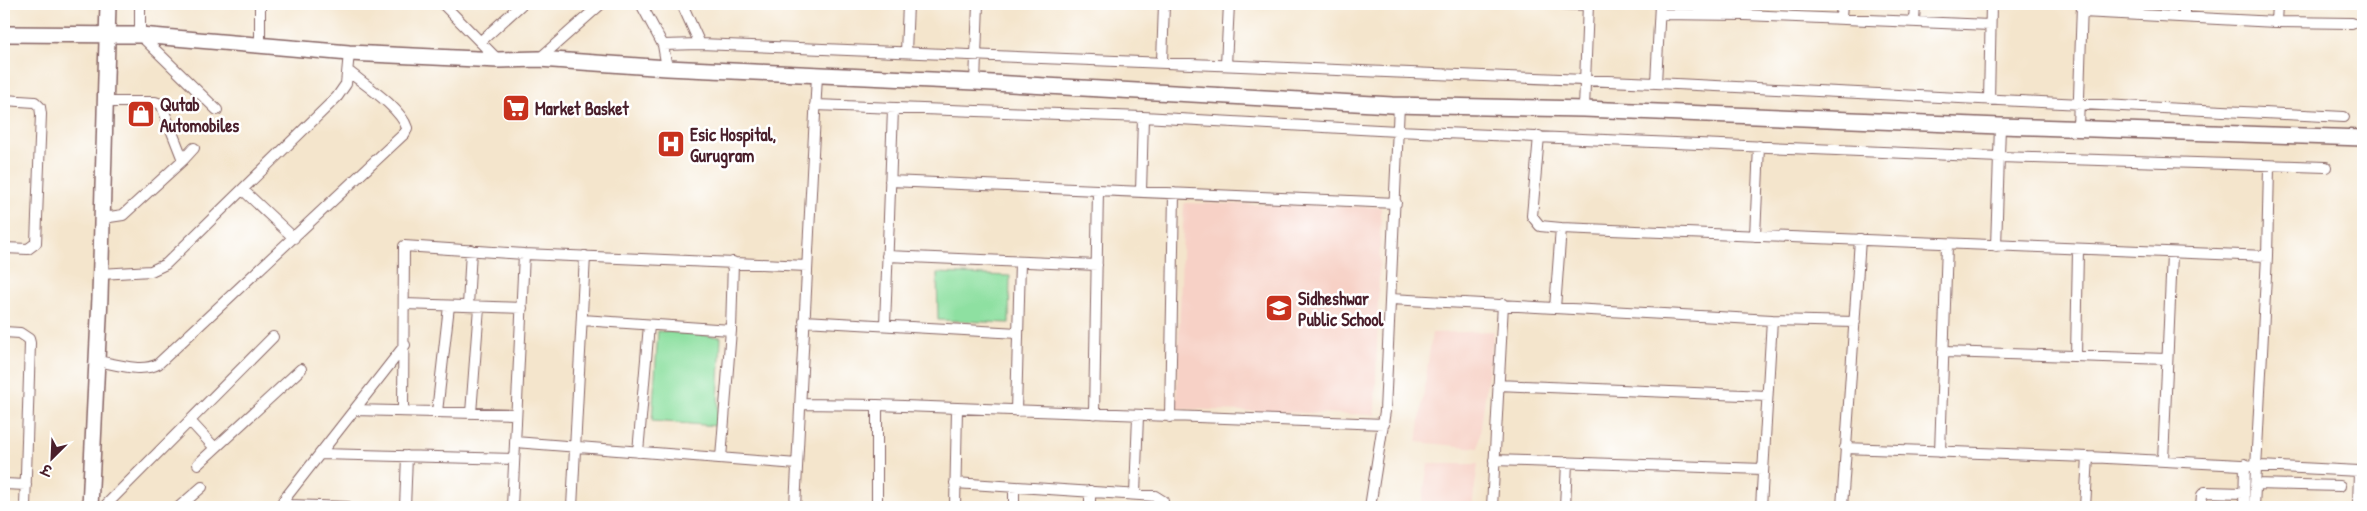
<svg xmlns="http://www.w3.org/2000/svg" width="2367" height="511" font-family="'Patrick Hand','Playpen Sans Deva',sans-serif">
	<rect width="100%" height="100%" fill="#fff"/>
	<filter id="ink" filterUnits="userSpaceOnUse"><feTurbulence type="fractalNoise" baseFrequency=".02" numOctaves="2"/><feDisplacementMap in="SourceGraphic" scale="10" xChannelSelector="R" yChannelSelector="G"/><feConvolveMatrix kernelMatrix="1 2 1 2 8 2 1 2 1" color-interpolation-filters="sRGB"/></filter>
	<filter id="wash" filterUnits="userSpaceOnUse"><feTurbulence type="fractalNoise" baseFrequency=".0096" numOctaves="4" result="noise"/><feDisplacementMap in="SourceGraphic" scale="20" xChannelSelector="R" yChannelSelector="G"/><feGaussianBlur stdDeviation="1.12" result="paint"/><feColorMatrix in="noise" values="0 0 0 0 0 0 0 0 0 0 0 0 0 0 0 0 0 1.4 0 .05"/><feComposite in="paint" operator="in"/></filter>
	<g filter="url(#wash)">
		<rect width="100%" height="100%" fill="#f4e5cc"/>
		<!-- built -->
		<path fill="#f7d1c6" d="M1184,203l197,4 -6,208 -199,-6z
			M1494,331l-16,117 -61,-6 15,-109z
			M1428,464h50l-6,43h-51z"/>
		<!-- green -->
		<path fill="#8ee0a1" stroke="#6c8066" d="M937,273l73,3 -1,47 -71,-3z
			M658,331l63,6 -4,89 -65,-5z"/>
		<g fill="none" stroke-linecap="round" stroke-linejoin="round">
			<!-- stream -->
			<path stroke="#73b9ea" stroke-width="2.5" d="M2363,471v-50"/>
		</g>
	</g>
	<g filter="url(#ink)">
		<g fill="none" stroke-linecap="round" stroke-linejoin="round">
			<!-- street casing -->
			<g stroke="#866463" stroke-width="12">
				<path id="street" d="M140,4v31l77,75
					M443,4l55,56
					M641,4l22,41 4,23
					M682,4l18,40
					M1561,4l27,1
					M2082,12l194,10 76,1
					M1660,14l85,1 245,10
					M2184,17v-13
					M1841,18l1,-14
					M1914,21l1,-17
					M2276,22l1,-18
					M480,42l42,-38
					M260,45v-41
					M663,45l37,-1 956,39 688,34
					M906,52l2,-48
					M539,59l62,-55
					M1162,62l2,-58
					M1226,65l3,-61
					M975,82l3,-78
					M1656,83l4,-79
					M4,100l31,2 5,5 1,7 -5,129 -8,6 -24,-1
					M1989,100l2,-96
					M815,105l328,12 254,14 602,26 327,10
					M1584,109l4,-105
					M2078,128l4,-124
					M1539,136l-7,80 8,10 21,2
					M183,160l11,-12
					M890,181l506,22
					M243,190l51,48
					M1141,192l2,-75
					M103,218l20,-3 60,-55 -22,-56 -6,-2h-49
					M1755,236l4,-90
					M1996,246l4,-120
					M887,256l210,9
					M101,274l50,-3 15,-7 171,-167 9,-13 3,-31
					M1391,299l381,21 83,2
					M404,304l118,4
					M468,306l3,-56
					M1555,308l6,-80 706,28
					M582,320l149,10
					M804,321l214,12
					M885,325l8,-216
					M4,332l16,1 9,6 1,4 -5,164
					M1943,352l224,7
					M2076,356l2,-106
					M97,361c18,3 45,12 61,3l247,-231 2,-5c-6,-20 -43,-44 -59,-57
					M1498,385l269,11
					M800,404l77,1 507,19
					M354,410l162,4
					M403,411l1,-165 120,8 283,12
					M1016,411l4,-149
					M437,412l12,-106
					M471,413l8,-106
					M1094,414l4,-224
					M1170,417l4,-224
					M190,421l25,27
					M515,442l282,22
					M1845,448l243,9 271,14 -1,36
					M638,452l11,-127
					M1940,452l7,-208
					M321,454l193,5
					M721,458l10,-128 2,-68
					M1494,460l269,9
					M2163,461l9,-207
					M198,464l103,-95
					M955,483l200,13 8,5v6
					M4,484l22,1
					M2255,484l85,2
					M1090,491v16
					M1135,494l3,-78
					M104,507l169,-170
					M179,507l23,-20
					M348,507l-59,-2 -6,-4 122,-156
					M405,507l2,-51
					M512,507l12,-253
					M572,507l13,-251
					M795,507l22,-432
					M877,507v-102
					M955,507l2,-98
					M1014,507v-20
					M1370,507l15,-96 14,-306
					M1492,507l11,-203
					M1565,507l2,-45
					M1761,507l11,-187
					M1842,507l18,-268
					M2085,507l3,-50
					M2201,507l1,-12 3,-3 39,1
					M2244,507l1,-43
					M2254,507l13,-251 2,-89"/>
			</g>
			<!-- secondary casing -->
			<g stroke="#866463" stroke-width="18">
				<path id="secondary" d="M4,34l136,1 209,18 149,7 41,-1 128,9 308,14 417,23 192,4 416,17 363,12
					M90,507l10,-210 8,-293"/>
			</g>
			<!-- street -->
			<use href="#street" stroke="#fff" stroke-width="10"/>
			<!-- secondary -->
			<use href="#secondary" stroke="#fff" stroke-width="15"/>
		</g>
	</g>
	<!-- icons -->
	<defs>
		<g id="supermarket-square" transform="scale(1.4375)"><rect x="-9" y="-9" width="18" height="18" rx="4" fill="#c8321e" stroke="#fff"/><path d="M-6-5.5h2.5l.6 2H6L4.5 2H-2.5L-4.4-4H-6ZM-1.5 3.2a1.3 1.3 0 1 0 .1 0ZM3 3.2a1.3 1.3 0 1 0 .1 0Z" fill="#fff"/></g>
		<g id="shop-square" transform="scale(1.4375)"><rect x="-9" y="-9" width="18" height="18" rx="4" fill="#c8321e" stroke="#fff"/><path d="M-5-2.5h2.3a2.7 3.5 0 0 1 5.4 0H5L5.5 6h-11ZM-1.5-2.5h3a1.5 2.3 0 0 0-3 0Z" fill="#fff"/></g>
		<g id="hospital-square" transform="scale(1.4375)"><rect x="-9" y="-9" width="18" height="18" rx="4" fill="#c8321e" stroke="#fff"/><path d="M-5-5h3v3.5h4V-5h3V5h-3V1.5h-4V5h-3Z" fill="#fff"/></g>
		<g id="school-square" transform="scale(1.4375)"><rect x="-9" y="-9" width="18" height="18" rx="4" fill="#c8321e" stroke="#fff"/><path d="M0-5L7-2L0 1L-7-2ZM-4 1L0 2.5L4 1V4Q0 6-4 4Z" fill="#fff"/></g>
	</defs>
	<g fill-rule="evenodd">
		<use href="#supermarket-square" x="516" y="108"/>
		<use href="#shop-square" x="141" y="114"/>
		<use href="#hospital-square" x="671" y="144"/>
		<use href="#school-square" x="1279" y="308"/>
	</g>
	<g text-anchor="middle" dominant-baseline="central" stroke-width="5" stroke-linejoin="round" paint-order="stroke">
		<!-- poi labels -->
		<g font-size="18" font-weight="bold" fill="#4a1f2b" stroke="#fff" text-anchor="start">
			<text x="160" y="104">Qutab<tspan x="160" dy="21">Automobiles</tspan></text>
			<text x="535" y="108">Market Basket</text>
			<text x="690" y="134">Esic Hospital,<tspan x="690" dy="21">Gurugram</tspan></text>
			<text x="1298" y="298">Sidheshwar<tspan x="1298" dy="21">Public School</tspan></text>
		</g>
	</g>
	<!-- margin -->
	<rect width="2367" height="511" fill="none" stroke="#fff" stroke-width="20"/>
	<!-- north arrow -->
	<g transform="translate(52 458) rotate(204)" stroke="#ffffff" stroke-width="4" paint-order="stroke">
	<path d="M0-4L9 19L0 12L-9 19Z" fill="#4a1f2b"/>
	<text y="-8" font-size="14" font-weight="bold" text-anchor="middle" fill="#4a1f2b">उ</text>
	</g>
</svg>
